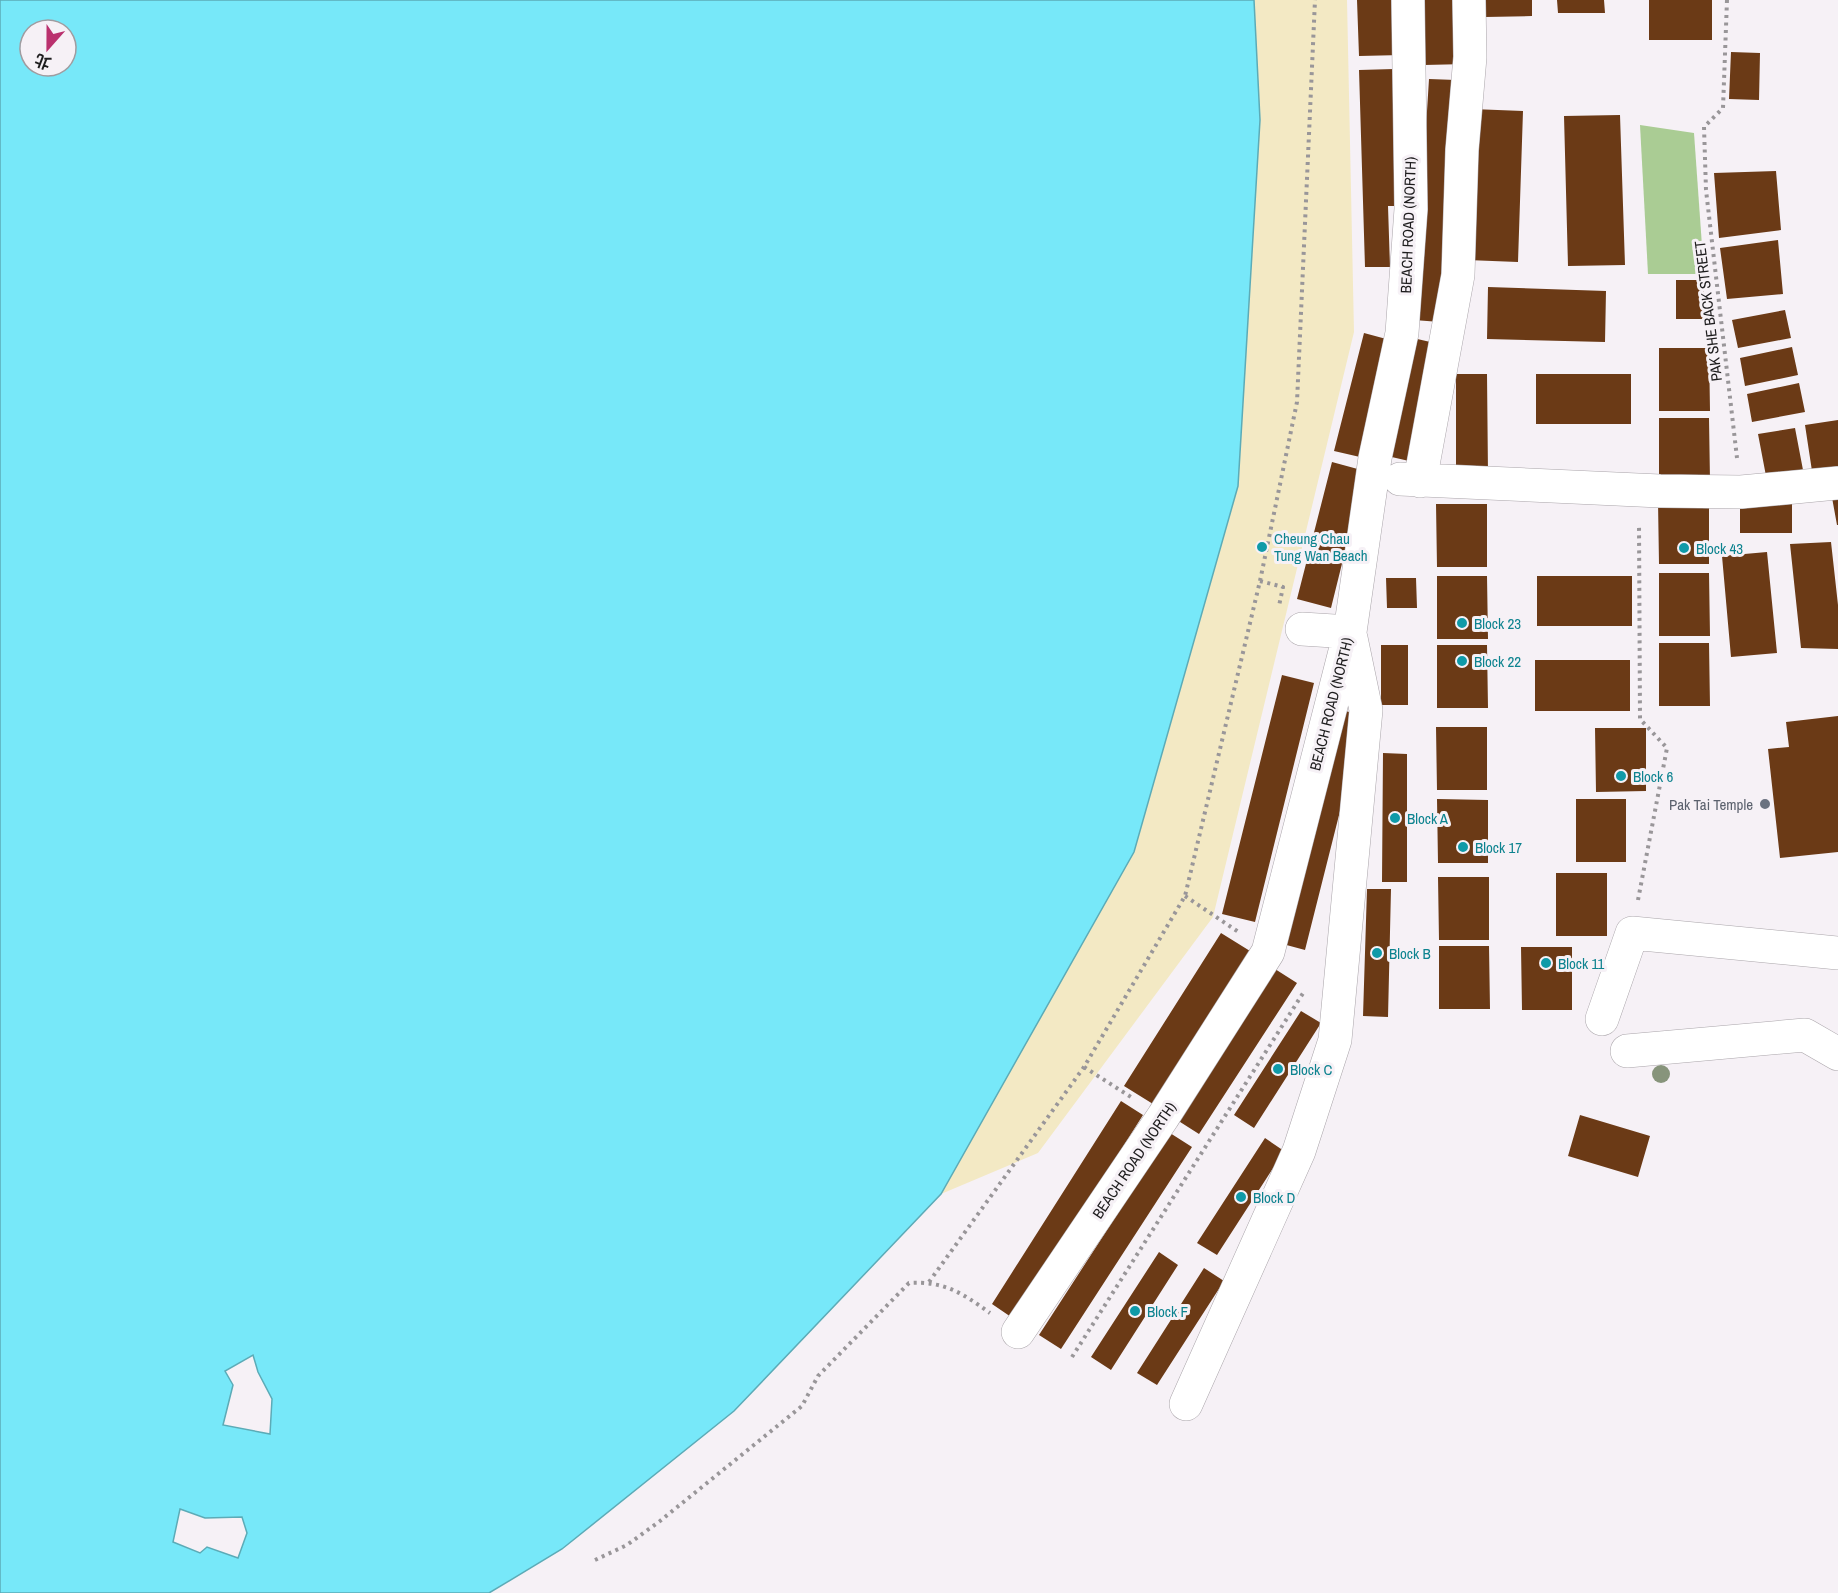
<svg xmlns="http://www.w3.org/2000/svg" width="1838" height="1593" font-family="'Archivo Narrow','Noto Sans TC',sans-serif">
	<rect width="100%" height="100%" fill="#f6f1f6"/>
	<!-- green -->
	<path fill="#aacc94" d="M1640,125l54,8 10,141h-56z"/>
	<!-- sand -->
	<path fill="#f3e9c4" d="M1254,0h93l7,332 -141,585 -175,236 -97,41 193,-342 104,-366 22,-366z"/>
	<!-- water -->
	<path fill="#77e8f9" stroke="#5cabb7" stroke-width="1.5" fill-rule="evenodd" d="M0,0h1254l6,120 -22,366 -104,366 -193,342 -207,217 -172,138 -73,44h-489zM30,30h36v36h-36zM253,1355l5,17 14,27 -2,35 -47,-9 10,-40 -8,-14zM180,1509l25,9 37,-1 5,16 -9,25 -31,-11 -7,6 -27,-11z"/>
	<!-- building -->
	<path fill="#6b3a16" d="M1357,0h43l2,55 -43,1z
		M1422,0h42l3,64 -43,1z
		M1485,0h47v16l-47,1z
		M1557,0h47l1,13h-47z
		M1649,0h63v40h-63z
		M1731,52l29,1 -1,47 -30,-1z
		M1394,69l4,137h-10l2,61h-25l-6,-197z
		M1429,79l27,1 -16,242 -26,-2z
		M1472,109l51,2 -5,151 -51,-2z
		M1620,115l5,150 -57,1 -4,-150z
		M1776,171l5,59 -62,8 -5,-65z
		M1778,240l5,54 -56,5 -7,-51z
		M1676,280h28v39h-28z
		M1488,287l118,4 -1,51 -118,-3z
		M1785,310l6,28 -53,10 -6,-28z
		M1364,333l26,7 -30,117 -26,-6z
		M1413,338l26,6 -30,117 -26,-6z
		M1792,347l6,28 -53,11 -5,-28z
		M1659,348h50l1,63h-51z
		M1456,374h31l1,101h-32z
		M1536,374h95v50h-95z
		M1799,383l6,29 -53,10 -5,-28z
		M1659,418h50l1,63 -51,1z
		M1838,420v47l-26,4 -7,-46z
		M1795,428l8,42 -37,6 -8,-42z
		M1332,462l33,9 -34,137 -34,-9z
		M1838,491v34h-1l-6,-33z
		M1658,501h51v63h-50z
		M1740,502h52v31h-52z
		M1436,504h51v63h-50z
		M1831,542l7,63v44l-37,-1 -11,-104z
		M1767,552l10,101 -46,4 -9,-101z
		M1659,573h50l1,63h-51z
		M1437,576h50l1,63h-51z
		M1537,576h95v50h-95z
		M1386,578h30l1,30h-30z
		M1659,643h50l1,63h-51z
		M1381,645h27v60h-27z
		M1437,645h50l1,63h-51z
		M1535,660h95v51h-95z
		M1282,675l32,8 -59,239 -33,-8z
		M1338,709l26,7 -59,234 -26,-7z
		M1838,716v136l-58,6 -12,-109 21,-2 -3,-25z
		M1436,727h51v63h-50z
		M1595,728h51v63l-50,1z
		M1383,753l24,1v128h-25z
		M1437,799l51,1v63h-50z
		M1576,799h50v63h-50z
		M1556,873h51v63h-51z
		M1438,877h51v63h-50z
		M1367,889h24l-3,128 -25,-1z
		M1221,933l29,18 -97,153 -29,-18z
		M1439,946h50l1,63h-51z
		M1521,947h51v63h-50z
		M1275,969l22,14 -98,151 -22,-14z
		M1301,1011l20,12 -67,105 -20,-13z
		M1121,1101l22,14 -129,204 -22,-15z
		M1580,1115l70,21 -12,41 -70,-21z
		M1170,1133l22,14 -131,202 -22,-14z
		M1265,1138l19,13 -67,104 -20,-12z
		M1159,1252l19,13 -67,105 -20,-13z
		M1204,1268l20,13 -67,104 -20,-12z"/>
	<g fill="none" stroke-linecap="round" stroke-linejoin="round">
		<!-- minor casing -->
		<g stroke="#aaa5aa" stroke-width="34">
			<path id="minor" d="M1400,479l260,12 81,1 97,-9
				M1420,481l38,-206 4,-125 8,-93 -1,-57
				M1302,629l48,3
				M1602,1019l30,-86 206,20
				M1627,1051l178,-16 33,19
				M1018,1332l145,-215 105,-165 82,-320 25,-174 27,-125 9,-124 -3,-209
				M1186,1404l113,-253 36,-111 31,-330 -15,-72"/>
		</g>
		<!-- path -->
		<path stroke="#999699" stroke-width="4" stroke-dasharray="3 4.5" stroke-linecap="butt" d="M1727,0l-4,108 -19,19 2,63 31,268
			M1260,581l23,6 -4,19
			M1185,896l55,37
			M1638,900l29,-152 -27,-29 -1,-195
			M1084,1067l50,32
			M929,1282l155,-215 101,-171 75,-315 37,-179 18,-402
			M1072,1357l233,-367
			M595,1560l32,-15 33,-24 142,-115 16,-30 91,-93c36,-2 53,10 81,30"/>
		<!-- minor -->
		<use href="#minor" stroke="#fff" stroke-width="33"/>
	</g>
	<!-- trees -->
	<circle fill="#87947b" cx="1661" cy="1074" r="9"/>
	<!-- markers -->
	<g fill="#0f9aa8" stroke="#f6f1f6" stroke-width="2">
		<circle cx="1262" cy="547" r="6"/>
		<circle cx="1684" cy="548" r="6"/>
		<circle cx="1462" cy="623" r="6"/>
		<circle cx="1462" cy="661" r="6"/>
		<circle cx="1621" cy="776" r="6"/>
		<circle cx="1395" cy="818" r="6"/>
		<circle cx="1463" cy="847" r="6"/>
		<circle cx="1377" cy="953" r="6"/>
		<circle cx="1546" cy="963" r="6"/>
		<circle cx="1278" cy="1069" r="6"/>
		<circle cx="1241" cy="1197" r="6"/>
		<circle cx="1135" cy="1311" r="6"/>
	</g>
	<circle fill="#6b7280" stroke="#f6f1f6" stroke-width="2" cx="1765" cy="804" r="6"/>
	<g text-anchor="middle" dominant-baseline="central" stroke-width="6" stroke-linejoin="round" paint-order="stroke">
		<!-- street labels -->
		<g font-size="15" fill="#1e1d1e" stroke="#f6f1f6">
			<text transform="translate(1408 225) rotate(-88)">BEACH ROAD (NORTH)</text>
			<text transform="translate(1708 311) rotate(-97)">PAK SHE BACK STREET</text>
			<text transform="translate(1331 704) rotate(-76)">BEACH ROAD (NORTH)</text>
			<text transform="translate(1134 1160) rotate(-56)">BEACH ROAD (NORTH)</text>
		</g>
		<!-- culture labels -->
		<g font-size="15" fill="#0d838f" stroke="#f6f1f6" text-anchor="start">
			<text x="1274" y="538">Cheung Chau<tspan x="1274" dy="17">Tung Wan Beach</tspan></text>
			<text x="1696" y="548">Block 43</text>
			<text x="1474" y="623">Block 23</text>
			<text x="1474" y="661">Block 22</text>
			<text x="1633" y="776">Block 6</text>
			<text x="1407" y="818">Block A</text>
			<text x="1475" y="847">Block 17</text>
			<text x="1389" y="953">Block B</text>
			<text x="1558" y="963">Block 11</text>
			<text x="1290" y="1069">Block C</text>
			<text x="1253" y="1197">Block D</text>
			<text x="1147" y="1311">Block F</text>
		</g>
		<!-- worship labels -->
		<g font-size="15" fill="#5b616d" stroke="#f6f1f6" text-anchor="end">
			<text x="1753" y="804">Pak Tai Temple</text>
		</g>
	</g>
	<!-- north arrow -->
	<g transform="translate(48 48) rotate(201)"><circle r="28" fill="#f6f1f6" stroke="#a09ca0" stroke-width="1.5"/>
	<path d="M0-4.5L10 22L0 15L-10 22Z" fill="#ba316e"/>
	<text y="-9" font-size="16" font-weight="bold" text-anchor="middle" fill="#1e1d1e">北</text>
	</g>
</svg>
